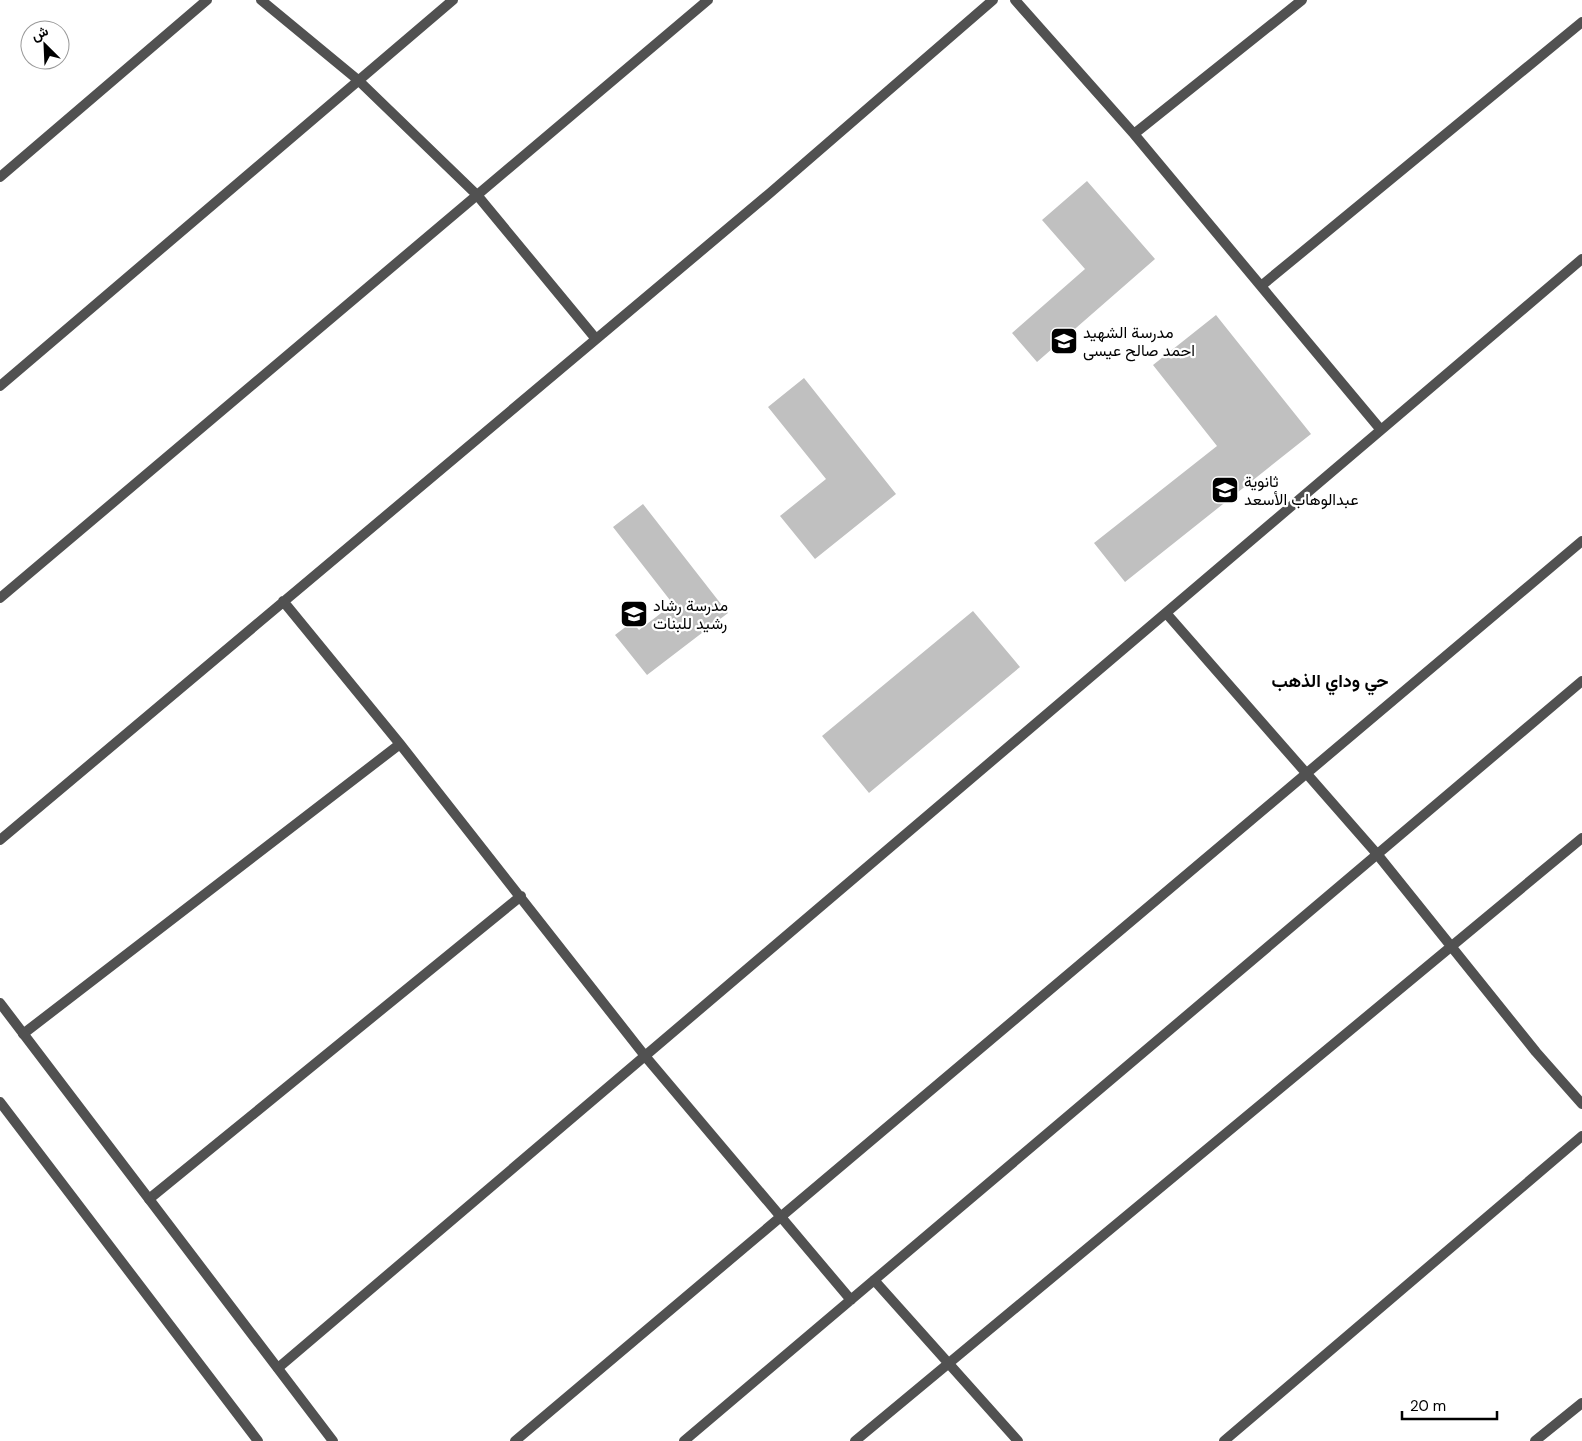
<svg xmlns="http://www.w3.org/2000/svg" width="1582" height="1441" font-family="'DM Sans',Vazirmatn,sans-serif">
	<rect width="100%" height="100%" fill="#fff"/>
	<!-- building -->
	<path fill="#c0c0c0" d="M1087,181l68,78 -118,103 -25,-29 73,-64 -43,-49z
		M1216,315l95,119 -186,148 -31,-39 123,-97 -64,-81z
		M804,378l92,116 -81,65 -35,-43 46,-37 -58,-72z
		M643,504l85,109 -81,62 -32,-40 17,-13 7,8 34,-26 -60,-77z
		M973,611l47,56 -151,126 -47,-57z"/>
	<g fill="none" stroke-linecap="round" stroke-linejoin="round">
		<!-- minor -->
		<path stroke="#515151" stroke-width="10" d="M261,0l97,80 119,115 119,144
			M1015,0l119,134 247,296
			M1134,134l168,-134
			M0,177l207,-177
			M1261,286l321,-264
			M0,386l453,-386
			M0,598l708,-598
			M283,601l117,143 245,312 206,244
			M1166,613l211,241 159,198 46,52
			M0,840l770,-647 223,-193
			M23,1034l377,-290
			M149,1199l372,-303
			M874,1280l144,161
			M278,1368l1304,-1109
			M515,1441l1067,-900
			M684,1441l898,-760
			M855,1441l727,-603
			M1224,1441l358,-305
			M1535,1441l47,-38"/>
		<!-- tertiary -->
		<path stroke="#515151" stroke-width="10" d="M0,1003l333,438
			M0,1102l258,339"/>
	</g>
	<!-- icons -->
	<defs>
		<g id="school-square" transform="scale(1.4375)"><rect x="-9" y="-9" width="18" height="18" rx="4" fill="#000" stroke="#fff"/><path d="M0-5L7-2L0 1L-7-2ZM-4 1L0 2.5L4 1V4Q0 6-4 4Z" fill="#fff"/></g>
	</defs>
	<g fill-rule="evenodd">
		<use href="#school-square" x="1064" y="341"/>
		<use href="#school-square" x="1225" y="490"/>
		<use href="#school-square" x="634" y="614"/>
	</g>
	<g text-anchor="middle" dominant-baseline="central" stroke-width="4.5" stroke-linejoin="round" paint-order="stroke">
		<!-- poi labels -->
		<g font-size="16" fill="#000" stroke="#fff" text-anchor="start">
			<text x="1083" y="332">مدرسة الشهيد<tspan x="1083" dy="18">احمد صالح عيسى</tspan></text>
			<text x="1244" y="481">ثانوية<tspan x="1244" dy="18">عبدالوهاب الأسعد</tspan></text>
			<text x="653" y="605">مدرسة رشاد<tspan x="653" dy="18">رشيد للبنات</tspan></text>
		</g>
		<!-- neighbourhood labels -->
		<g font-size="18" font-weight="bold" fill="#000" stroke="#fff">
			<text x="1330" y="681">حي وداي الذهب</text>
		</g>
	</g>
	<!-- north arrow -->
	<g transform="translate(45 45) rotate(336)"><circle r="24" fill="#ffffff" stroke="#999999"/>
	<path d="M0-4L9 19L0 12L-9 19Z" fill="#000000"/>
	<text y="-8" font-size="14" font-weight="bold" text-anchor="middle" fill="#000000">ش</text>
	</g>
	<!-- scale -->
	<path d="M1402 1411v8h95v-8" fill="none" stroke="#000000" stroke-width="2.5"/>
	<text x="1410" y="1411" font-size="15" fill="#000000" stroke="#ffffff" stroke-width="4" paint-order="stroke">20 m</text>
</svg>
